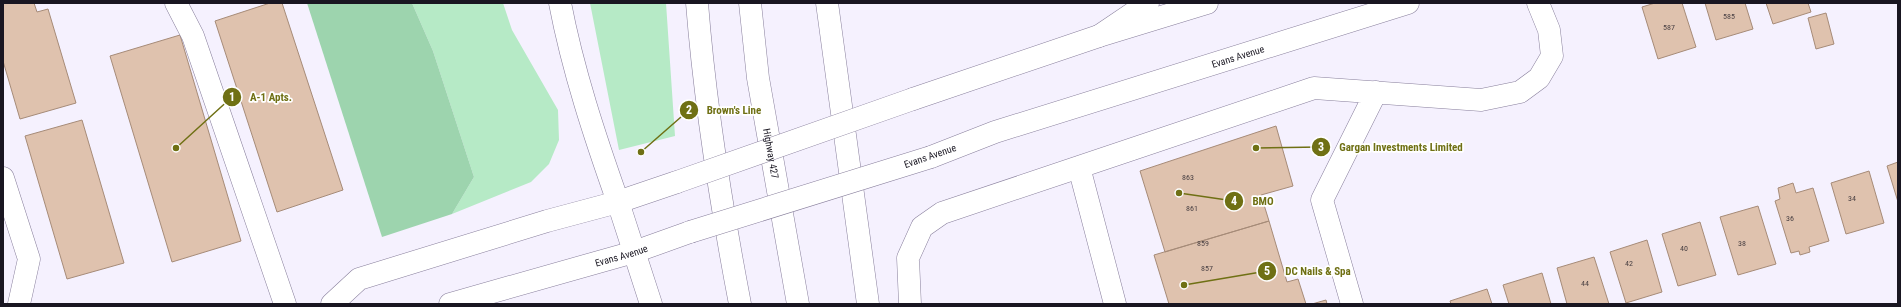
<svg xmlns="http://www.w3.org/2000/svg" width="1901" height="307" font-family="'Roboto Condensed',sans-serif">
	<rect width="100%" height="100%" fill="#f5f1fe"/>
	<!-- green -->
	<path fill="#b6eac6" d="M412,3h91l9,27 46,80 1,30 -10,24 -18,18 -79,32 22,-37 -41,-126z
		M590,3h76l9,133 -56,14z"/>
	<!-- forest -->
	<path fill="#9dd4ae" d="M307,3h105l21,48 41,126 -22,37 -70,23z"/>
	<!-- building -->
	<path fill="#dfc2ae" stroke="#a68b78" d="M3,3h31l3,9 11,-3 28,94 -56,16 -17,-58z
		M270,3h12l61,187 -66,22 -62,-191z
		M1655,3h27l14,44 -38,12 -16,-52z
		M1705,3h40l8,26 -37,11z
		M1766,3h42l3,9 -38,12z
		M1826,13l8,31 -18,5 -8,-31z
		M180,35l61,206 -69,21 -62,-206z
		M82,120l42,143 -57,16 -42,-143z
		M1276,126l17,60 -32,9 8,26 -104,31 -25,-81z
		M1898,162v40l-11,-36z
		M1869,171l15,52 -38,11 -15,-51z
		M1793,183l3,10 17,-5 16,53 -20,6 1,5 -10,3 -1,-4 -8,2 -16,-52 5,-2 -2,-11z
		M1758,206l18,58 -38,11 -18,-58z
		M1269,221l18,61 11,-3 8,25h-137l-15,-49z
		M1700,222l16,53 -38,11 -16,-52z
		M1647,240l15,52 -36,11 -16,-51z
		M1594,257l15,47h-42l-10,-36z
		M1542,273l9,31h-42l-6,-19z
		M1487,289l5,15h-41l-1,-3z
		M1326,300l1,4h-15z"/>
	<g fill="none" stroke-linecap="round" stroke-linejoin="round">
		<!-- minor casing -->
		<g stroke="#887f9c" stroke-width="23">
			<path id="minor" d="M176,3l17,33 92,268
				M3,178l26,81 -10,45
				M910,304l-2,-46 14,-31 20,-14 137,-46
				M1115,304l-36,-137 235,-79 167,12 39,-8 19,-14 13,-22 -3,-26 -11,-27
				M1352,304l-30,-104 54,-108"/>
		</g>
		<!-- major casing -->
		<g stroke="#887f9c" stroke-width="23">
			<g id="major">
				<path d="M913,99l186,-63 108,-33"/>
				<path id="s1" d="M931,157l64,-25 413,-129"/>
				<path d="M618,202l33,102"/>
				<path d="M332,304l27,-25 188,-58 71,-19 59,-20"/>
				<path id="s2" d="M450,304l184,-52 56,-20"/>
			</g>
		</g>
		<!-- highway casing -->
		<g stroke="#887f9c" stroke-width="23">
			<g id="highway">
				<path d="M560,3c13,68 35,134 58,199"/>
				<path d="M697,3c8,101 24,202 43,301"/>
				<path id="s3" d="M750,3l8,75 40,226"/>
				<path d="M827,3l41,301"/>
				<path d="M1099,36l49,-33"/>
			</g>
		</g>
		<!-- minor -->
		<use href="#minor" stroke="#fff" stroke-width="22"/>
		<!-- major -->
		<use href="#major" stroke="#fff" stroke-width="22"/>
		<!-- highway -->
		<use href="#highway" stroke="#fff" stroke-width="22"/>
		<!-- major-bridge casing -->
		<g stroke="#887f9c" stroke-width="23" stroke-linecap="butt">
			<path id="major-bridge" d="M677,182l236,-83
				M690,232l241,-75"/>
		</g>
		<!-- major-bridge -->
		<use href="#major-bridge" stroke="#fff" stroke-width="22"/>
	</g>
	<g text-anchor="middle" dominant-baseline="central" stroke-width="3.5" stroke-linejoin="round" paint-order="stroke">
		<!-- number labels -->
		<g font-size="8" fill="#4a4144">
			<text x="1729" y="16">585</text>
			<text x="1669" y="27">587</text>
			<text x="1188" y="177">863</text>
			<text x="1852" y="198">34</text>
			<text x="1192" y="208">861</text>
			<text x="1790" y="218">36</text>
			<text x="1203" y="243">859</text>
			<text x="1742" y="243">38</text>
			<text x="1684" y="248">40</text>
			<text x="1629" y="263">42</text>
			<text x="1207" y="268">857</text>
			<text x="1585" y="283">44</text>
		</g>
		<!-- street labels -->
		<g font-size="10" fill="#191621" stroke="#fff">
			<text stroke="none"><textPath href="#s1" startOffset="323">Evans Avenue</textPath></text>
			<text stroke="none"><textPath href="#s3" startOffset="152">Highway 427</textPath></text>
			<text transform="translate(930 156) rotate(-19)">Evans Avenue</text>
			<text stroke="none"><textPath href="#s2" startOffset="178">Evans Avenue</textPath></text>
		</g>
	</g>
	<!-- callouts -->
	<path fill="none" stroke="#6f7014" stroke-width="1.5" d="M176 148L232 97M641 152L689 110M1256 148L1321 147M1179 193L1234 201M1184 285L1267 271"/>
	<g fill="#6f7014" stroke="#fff" stroke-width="1.5">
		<circle cx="176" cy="148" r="4"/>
		<circle cx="641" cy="152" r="4"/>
		<circle cx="1256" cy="148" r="4"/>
		<circle cx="1179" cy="193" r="4"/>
		<circle cx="1184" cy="285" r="4"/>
		<circle cx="232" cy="97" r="10"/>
		<circle cx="689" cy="110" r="10"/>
		<circle cx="1321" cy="147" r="10"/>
		<circle cx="1234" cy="201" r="10"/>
		<circle cx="1267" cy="271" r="10"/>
	</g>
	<g font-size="12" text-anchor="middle" font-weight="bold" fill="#fff">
		<text x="232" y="101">1</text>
		<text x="689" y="114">2</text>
		<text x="1321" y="151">3</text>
		<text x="1234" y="205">4</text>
		<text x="1267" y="275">5</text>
	</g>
	<g font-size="11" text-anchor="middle" font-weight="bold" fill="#6f7014" stroke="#fff" stroke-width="3.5" stroke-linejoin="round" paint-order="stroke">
		<text x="271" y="101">A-1 Apts.</text>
		<text x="734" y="114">Brown's Line</text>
		<text x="1401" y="151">Gargan Investments Limited</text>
		<text x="1263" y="205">BMO</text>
		<text x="1318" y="275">DC Nails &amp; Spa</text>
	</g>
	<!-- border -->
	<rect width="1901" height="307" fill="none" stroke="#191621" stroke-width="8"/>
</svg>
